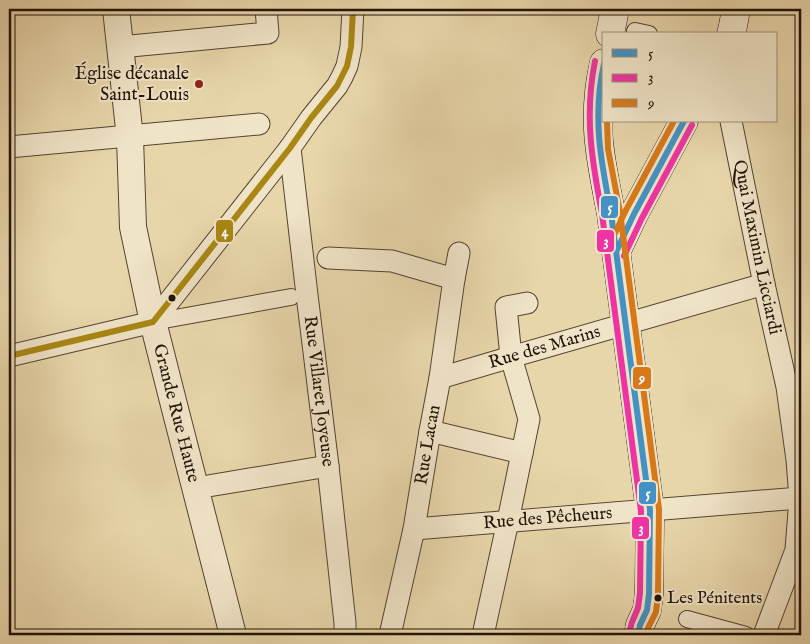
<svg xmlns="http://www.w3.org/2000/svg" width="810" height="644" font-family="'IM FELL English',serif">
	<rect width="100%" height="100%" fill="#e8d6ab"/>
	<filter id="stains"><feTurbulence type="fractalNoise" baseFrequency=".004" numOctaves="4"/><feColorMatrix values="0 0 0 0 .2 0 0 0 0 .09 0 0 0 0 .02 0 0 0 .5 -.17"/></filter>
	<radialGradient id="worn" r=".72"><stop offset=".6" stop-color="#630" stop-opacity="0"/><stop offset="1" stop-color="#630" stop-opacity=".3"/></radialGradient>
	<!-- water -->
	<path fill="#97b9ad" stroke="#67776a" d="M798,9h3v66z"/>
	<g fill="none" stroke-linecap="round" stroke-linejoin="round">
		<!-- pedestrian casing -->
		<g stroke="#52442f" stroke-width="18">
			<path id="pedestrian" d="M635,31l14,3
				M153,322l138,-25
				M687,619l59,16"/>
		</g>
		<!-- minor casing -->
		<g stroke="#52442f" stroke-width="23">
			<g id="minor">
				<path d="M120,47l148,-14 -2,-24"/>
				<path id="s1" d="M731,121l33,163 23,103 10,73 3,38 -4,52 -32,85"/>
				<path d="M9,147l250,-23"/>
				<path id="s2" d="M290,148l17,147 21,171 17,157v12"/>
				<path d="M328,258l64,3 62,18"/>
				<path d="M9,356l144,-34 137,-174 21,-30 26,-32 5,-9 5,-11 4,-19 2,-38"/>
				<path id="s3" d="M440,378l71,-21 253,-73"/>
				<path d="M430,431l92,22"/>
				<path d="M196,488l132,-22"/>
				<path id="s4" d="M414,529l386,-31"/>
				<path id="s5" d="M390,635l24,-106 16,-98 10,-53 14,-99 5,-26"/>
				<path d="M483,635l25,-114 21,-102 -18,-62 -5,-50 21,-4"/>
			</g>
		</g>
		<!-- tertiary casing -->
		<g stroke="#52442f" stroke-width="28">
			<g id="tertiary">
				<path id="s6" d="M116,9l14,129 3,89 20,95 21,83 59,230"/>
			</g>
		</g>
		<!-- secondary casing -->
		<g stroke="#201306" stroke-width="29">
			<path id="secondary" d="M610,34l5,-25
				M731,34l2,-8 3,-17
				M604,63c-5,21 -7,44 -6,66 1,27 8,57 13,84l39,297 -1,84 -2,16 -7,15 -2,10
				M616,252l18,-38 50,-93"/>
		</g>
		<!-- pedestrian -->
		<use href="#pedestrian" stroke="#f0e4c8" stroke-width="16"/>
		<!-- minor -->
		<use href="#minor" stroke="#f0e4c8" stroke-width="21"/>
		<!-- tertiary -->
		<use href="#tertiary" stroke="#f0e4c8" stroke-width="26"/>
		<!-- secondary -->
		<use href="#secondary" stroke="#f0e4c8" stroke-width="28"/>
		<!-- bus-1 casing -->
		<g stroke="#f0e4c8" stroke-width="10">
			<path id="bus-1" d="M604,64c-12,52 -3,98 7,149l39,297 -1,84 -2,16 -7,15 -2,10
				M616,252l18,-38 50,-93"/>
		</g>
		<!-- bus-2 casing -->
		<g stroke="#f0e4c8" stroke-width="10">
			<path id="bus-2" d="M595,61c-11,55 -3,100 7,153l39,297 -1,82 -2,15 -6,14 -3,11
				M624,256l18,-38 50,-93"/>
		</g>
		<!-- bus-3 casing -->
		<g stroke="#f0e4c8" stroke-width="10">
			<path id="bus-3" d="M607,121l1,28 12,63 39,297 -1,86 -2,17 -8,16 -1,7
				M608,248l18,-38 48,-89"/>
		</g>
		<!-- bus-4 casing -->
		<g stroke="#f0e4c8" stroke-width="10">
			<path id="bus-4" d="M9,356l144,-34 137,-174 21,-30 26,-32 10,-20 4,-19 2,-38"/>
		</g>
		<!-- bus-1 -->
		<use href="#bus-1" stroke="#4492c3" stroke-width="6"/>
		<!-- bus-2 -->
		<use href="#bus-2" stroke="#ee34a2" stroke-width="6"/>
		<!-- bus-3 -->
		<use href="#bus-3" stroke="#d77919" stroke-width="6"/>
		<!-- bus-4 -->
		<use href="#bus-4" stroke="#a98713" stroke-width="6"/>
	</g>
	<!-- markers -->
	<circle fill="#8f2418" stroke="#f0e4c8" stroke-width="2" cx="199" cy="84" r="5"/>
	<g fill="#201306" stroke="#f0e4c8" stroke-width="2">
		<circle cx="172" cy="298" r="4.5"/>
		<circle cx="658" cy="598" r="4.5"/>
	</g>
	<g text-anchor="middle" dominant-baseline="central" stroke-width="4" stroke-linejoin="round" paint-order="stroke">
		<!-- bus labels -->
		<g font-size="17" fill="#201306" stroke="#f0e4c8" text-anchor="start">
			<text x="667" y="598">Les Pénitents</text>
		</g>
		<!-- poi labels -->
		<g font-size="18" fill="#201306" stroke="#f0e4c8" text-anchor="end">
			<text x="189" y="74">Église décanale<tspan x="189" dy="21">Saint-Louis</tspan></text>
		</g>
		<!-- street labels -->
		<g font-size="18" fill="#201306" stroke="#f0e4c8">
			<text stroke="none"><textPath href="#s1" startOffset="129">Quai Maximin Licciardi</textPath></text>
			<text stroke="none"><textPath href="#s3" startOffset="109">Rue des Marins</textPath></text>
			<text stroke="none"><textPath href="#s2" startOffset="245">Rue Villaret Joyeuse</textPath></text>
			<text stroke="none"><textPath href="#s6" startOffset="410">Grande Rue Haute</textPath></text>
			<text stroke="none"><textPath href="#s5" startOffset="194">Rue Lacan</textPath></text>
			<text stroke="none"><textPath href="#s4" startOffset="134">Rue des Pêcheurs</textPath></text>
		</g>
	</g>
	<g stroke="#f0e4c8" stroke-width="2">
		<rect x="600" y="195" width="19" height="24" rx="5" fill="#4492c3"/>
		<rect x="215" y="219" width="19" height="24" rx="5" fill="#a98713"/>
		<rect x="596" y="229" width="19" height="24" rx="5" fill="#ee34a2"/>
		<rect x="632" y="366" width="20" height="24" rx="5" fill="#d77919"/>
		<rect x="638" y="481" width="19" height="24" rx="5" fill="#4492c3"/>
		<rect x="631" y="516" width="19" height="24" rx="5" fill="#ee34a2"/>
	</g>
	<g font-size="14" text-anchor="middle" font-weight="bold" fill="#fff">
		<text x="610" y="212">5</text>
		<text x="225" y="236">4</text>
		<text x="606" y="246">3</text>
		<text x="642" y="383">9</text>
		<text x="648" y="498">5</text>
		<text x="641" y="533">3</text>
	</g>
	<!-- margin -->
	<rect width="810" height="644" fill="none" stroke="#e8d6ab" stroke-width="30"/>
	<rect x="10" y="10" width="790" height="624" fill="none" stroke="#201306" stroke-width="2.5"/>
	<rect x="15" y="15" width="780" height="614" fill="none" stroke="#201306"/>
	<!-- legend -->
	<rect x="602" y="32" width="175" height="90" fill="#f0e4c8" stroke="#9d907a"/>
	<rect x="612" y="49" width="25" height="8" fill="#4492c3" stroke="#9d907a"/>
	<text x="648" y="58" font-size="15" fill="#201306">5</text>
	<rect x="612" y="74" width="25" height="8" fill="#ee34a2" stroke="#9d907a"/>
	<text x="648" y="82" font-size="15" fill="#201306">3</text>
	<rect x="612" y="99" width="25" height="8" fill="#d77919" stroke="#9d907a"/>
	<text x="648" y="108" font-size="15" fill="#201306">9</text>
	<rect width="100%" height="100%" filter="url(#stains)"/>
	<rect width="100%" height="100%" fill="url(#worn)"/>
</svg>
